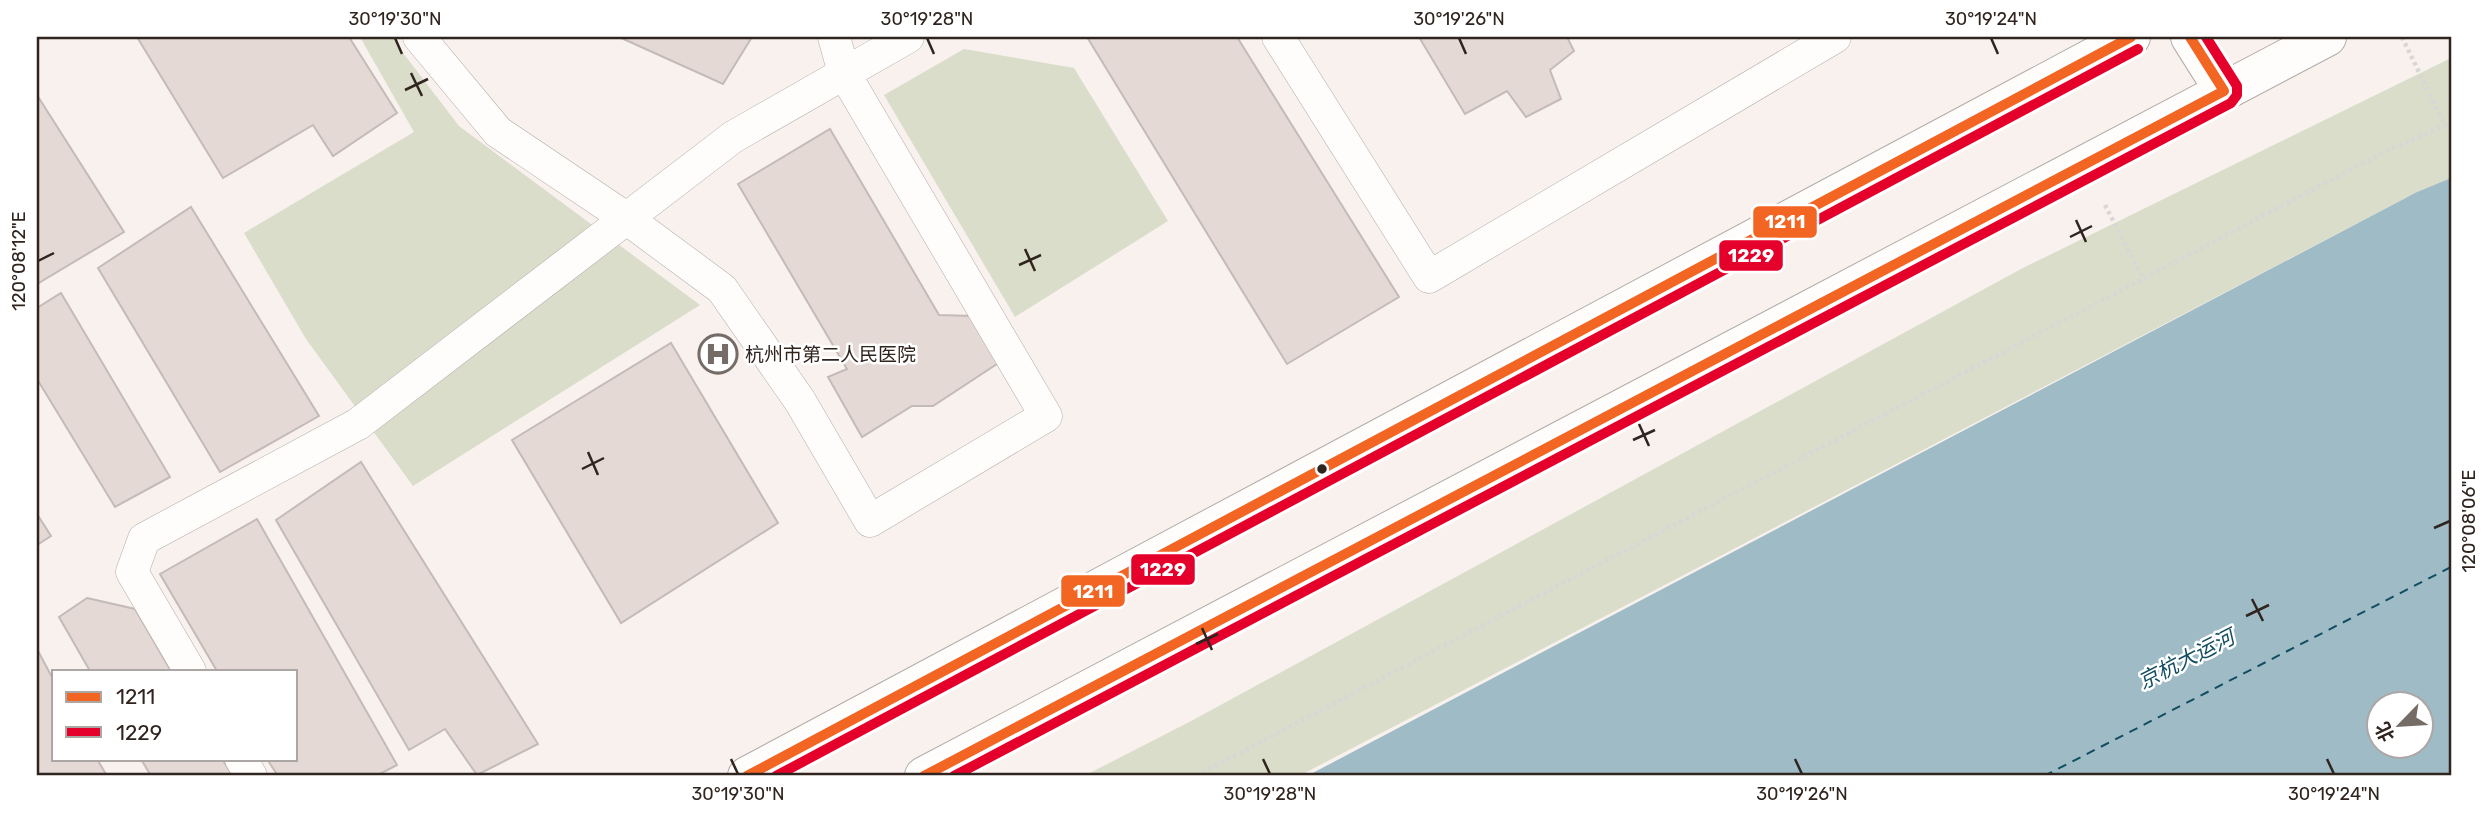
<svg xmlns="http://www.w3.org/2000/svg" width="2488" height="813" font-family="Rubik,'Noto Sans SC',sans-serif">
	<rect width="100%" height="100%" fill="#f8f1ee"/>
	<!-- green -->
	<path fill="#daddca" d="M360,37h36l4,12 59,77 241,179 -287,181 -107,-147 -62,-106 170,-101z
		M964,49l110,19 94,153 -153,96 -131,-222z
		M2451,58v120l-34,14 -1118,584h-215l111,-57 826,-450z"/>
	<!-- water -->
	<path fill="#9ebbc6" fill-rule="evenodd" d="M2451,178v598h-1144l1110,-584zM2380,704h42v42h-42z"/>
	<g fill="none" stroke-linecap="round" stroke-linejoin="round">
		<!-- ferry -->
		<path stroke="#124d61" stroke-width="2" stroke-dasharray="9 7" stroke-linecap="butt" d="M2044,776l407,-209"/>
	</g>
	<!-- building -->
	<path fill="#e4d9d5" stroke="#c4bbb7" stroke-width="2" d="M137,37h212l48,76 -64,43 -20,-31 -90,53z
		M619,37h133l-29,47z
		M1087,37h150l162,260 -112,67z
		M1419,37h148l7,14 -24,19 11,29 -35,18 -19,-26 -42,23z
		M37,95l87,137 -87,52z
		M830,129l109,186 33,1 37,40 -76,50h-21l-50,31 -34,-60 19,-8 -109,-185z
		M191,207l128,209 -99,56 -122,-204z
		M61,293l109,184 -55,30 -78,-128v-71z
		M671,343l107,180 -157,100 -109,-183z
		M361,462l177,282 -61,31 -32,-46 -36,21 -133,-230z
		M37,514l14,22 -14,9z
		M257,519l140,246 -21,11h-98l-11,-17h29v-88h-79l-57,-97z
		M87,598l48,11 36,62h-81l-31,-54z
		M37,649l17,32v78h43l10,17h-70z
		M141,759h81l11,17h-82z"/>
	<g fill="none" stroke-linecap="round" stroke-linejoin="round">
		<!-- lane casing -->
		<g stroke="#b4aca8" stroke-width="33">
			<path id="lane" d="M419,37l79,95 128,86 96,71 78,112 70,120 176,-105 -202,-343 -10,-36
				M1278,37l151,240 406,-240
				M190,671l-58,-99 12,-33 214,-115 375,-287 175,-100
				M241,759l10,17"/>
		</g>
		<!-- street casing -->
		<g stroke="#b4aca8" stroke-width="40">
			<path id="street" d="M2190,37l34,54"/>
		</g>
		<!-- secondary casing -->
		<g stroke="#b4aca8" stroke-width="40">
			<path id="secondary" d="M747,776l1384,-739
				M924,776l1403,-739"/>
		</g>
		<!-- path -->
		<path stroke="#d9d7d5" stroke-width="4.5" stroke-dasharray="3.5 3.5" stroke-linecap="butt" d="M2402,37l43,89
			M2105,205l38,74
			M1196,776l1192,-626 63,-27"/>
		<!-- lane -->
		<use href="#lane" stroke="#fefdfc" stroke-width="32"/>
		<!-- street -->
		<use href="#street" stroke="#fefdfc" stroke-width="38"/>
		<!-- secondary -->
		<use href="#secondary" stroke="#fefdfc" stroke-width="38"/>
		<!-- bus-1 casing -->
		<g stroke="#fff" stroke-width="16">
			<path id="bus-1" d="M747,776l1384,-739
				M924,776l1300,-685 -34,-54"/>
		</g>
		<!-- bus-2 casing -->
		<g stroke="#fff" stroke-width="16">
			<path id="bus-2" d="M776,776l1362,-727
				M954,776l1277,-673 6,-8v-9l-31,-49"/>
		</g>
		<!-- bus-1 -->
		<use href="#bus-1" stroke="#f26522" stroke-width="10"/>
		<!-- bus-2 -->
		<use href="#bus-2" stroke="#e4002b" stroke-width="10"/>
	</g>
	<!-- ticks -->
	<path fill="none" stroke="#30241f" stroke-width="2.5" d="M395,38l7,16M927,38l7,16M1459,38l7,16M1991,38l7,16M411,73l11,23M405,90l23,-11M2076,220l10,22M2070,237l22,-11M1025,249l10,22M38,261l16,-8M1019,265l22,-10M1639,424l10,22M1633,440l22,-10M588,452l10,23M582,469l22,-11M2434,528l16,-7M2252,599l11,22M2246,616l23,-11M1202,628l10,22M1196,644l22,-10M731,759l7,15M1263,759l7,15M1795,759l7,15M2327,759l7,15"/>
	<!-- icons -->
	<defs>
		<g id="hospital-ring" transform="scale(2.0125)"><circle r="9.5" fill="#fff" stroke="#766c67" stroke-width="1.5"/><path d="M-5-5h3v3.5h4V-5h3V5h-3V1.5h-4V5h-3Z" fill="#766c67"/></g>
	</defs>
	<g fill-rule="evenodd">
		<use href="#hospital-ring" x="718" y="354"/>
	</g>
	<!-- markers -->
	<circle fill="#30241f" stroke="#fff" stroke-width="2.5" cx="1322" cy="469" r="6"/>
	<g text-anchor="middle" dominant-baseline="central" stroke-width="5" stroke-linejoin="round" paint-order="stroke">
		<!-- poi labels -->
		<g font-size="19" fill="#30241f" stroke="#fff" text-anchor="start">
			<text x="745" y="354">杭州市第二人民医院</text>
		</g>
		<!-- water labels -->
		<g font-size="21" font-style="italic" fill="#124d61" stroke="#fff">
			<text transform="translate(2186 659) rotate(-27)">京杭大运河</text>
		</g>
	</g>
	<g stroke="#fff" stroke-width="2.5">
		<rect x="1752" y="205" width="66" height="34" rx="7" fill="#f26522"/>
		<rect x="1718" y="239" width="66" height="33" rx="7" fill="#e4002b"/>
		<rect x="1130" y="553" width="66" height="33" rx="7" fill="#e4002b"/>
		<rect x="1060" y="574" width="66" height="34" rx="7" fill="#f26522"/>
	</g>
	<g font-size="19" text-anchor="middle" font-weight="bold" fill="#fff">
		<text x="1785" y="228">1211</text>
		<text x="1751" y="262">1229</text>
		<text x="1163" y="576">1229</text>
		<text x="1093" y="598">1211</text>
	</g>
	<!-- border -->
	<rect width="2488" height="813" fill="none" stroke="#ffffff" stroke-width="77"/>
	<!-- legend -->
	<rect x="52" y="670" width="245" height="91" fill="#ffffff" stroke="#aca7a5" stroke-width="2"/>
	<rect x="66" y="692" width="35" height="10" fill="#f26522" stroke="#aca7a5" stroke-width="2"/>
	<text x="116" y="704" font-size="21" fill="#30241f">1211</text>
	<rect x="66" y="727" width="35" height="10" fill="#e4002b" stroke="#aca7a5" stroke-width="2"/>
	<text x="116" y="740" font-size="21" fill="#30241f">1229</text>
	<!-- north arrow -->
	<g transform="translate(2400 725) rotate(245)"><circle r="33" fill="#ffffff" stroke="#aca7a5" stroke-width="2"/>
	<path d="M0-5L12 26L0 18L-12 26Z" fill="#766c67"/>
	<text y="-10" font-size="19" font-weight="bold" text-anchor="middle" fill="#30241f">北</text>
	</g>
	<rect x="38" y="38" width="2412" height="736" fill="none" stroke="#30241f" stroke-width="2.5"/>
	<g font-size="18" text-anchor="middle" fill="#30241f">
		<text x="395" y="25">30°19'30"N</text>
		<text x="927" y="25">30°19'28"N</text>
		<text x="1459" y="25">30°19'26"N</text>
		<text x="1991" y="25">30°19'24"N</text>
		<text transform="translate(19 261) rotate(-90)" y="6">120°08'12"E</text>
		<text transform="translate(2469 521) rotate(-90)" y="6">120°08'06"E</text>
		<text x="738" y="800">30°19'30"N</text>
		<text x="1270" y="800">30°19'28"N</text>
		<text x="1802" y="800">30°19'26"N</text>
		<text x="2334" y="800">30°19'24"N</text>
	</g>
</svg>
